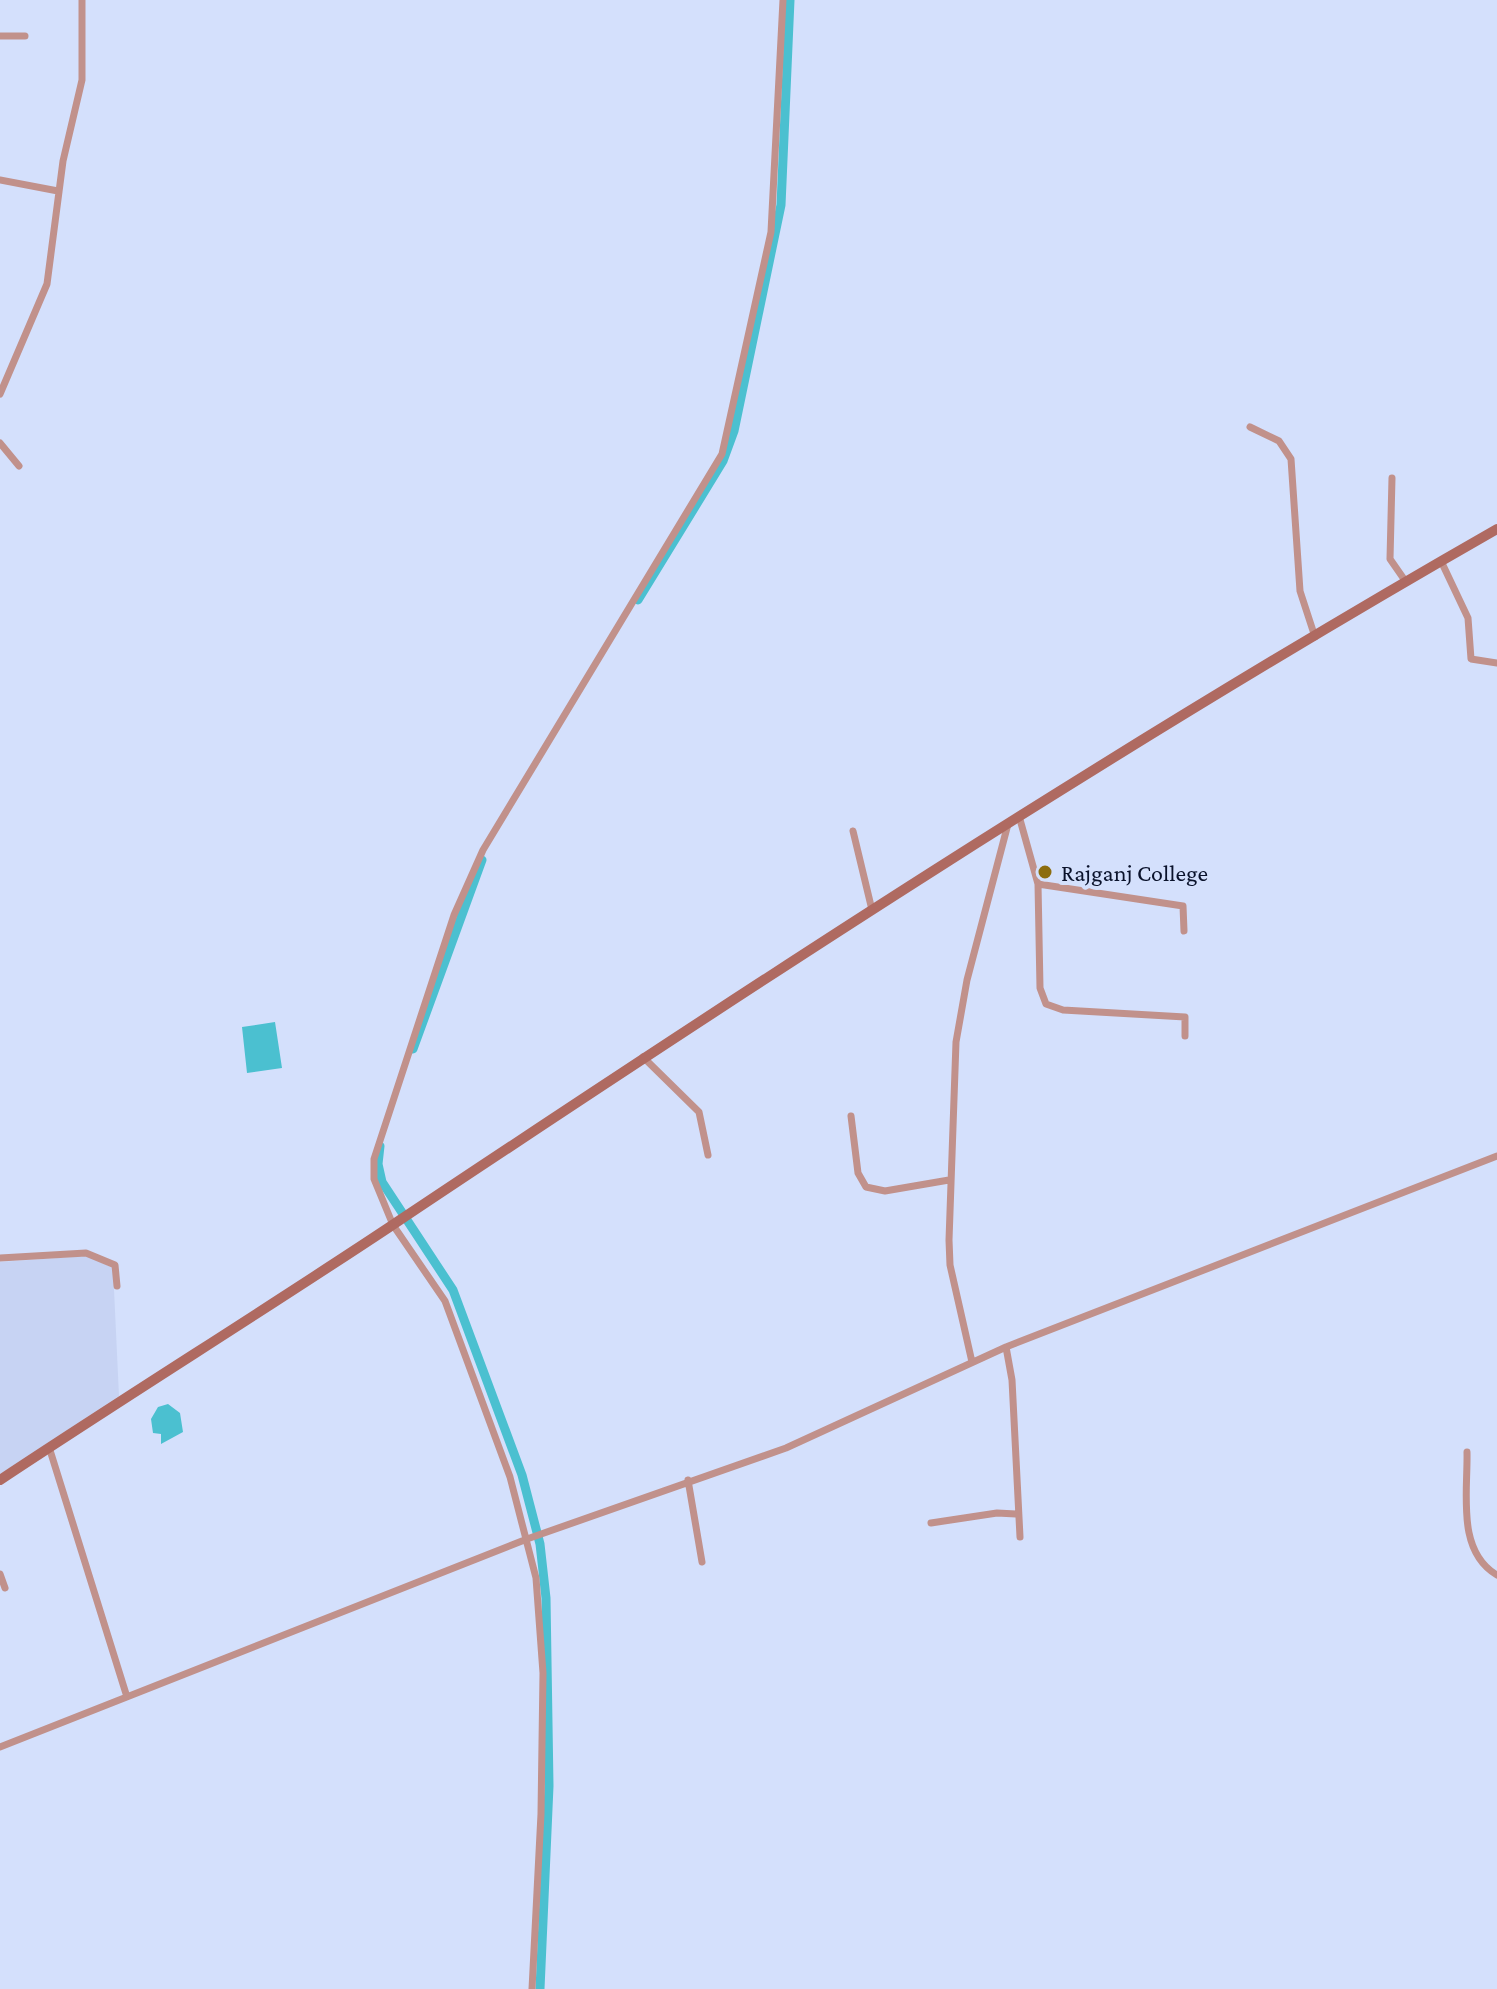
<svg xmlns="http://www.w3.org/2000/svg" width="1497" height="1989" font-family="'Crimson Pro',serif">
	<rect width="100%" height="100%" fill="#d4e0fc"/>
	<!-- built -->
	<path fill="#c7d3f3" d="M87,1256l26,12 6,128 -119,78v-212z"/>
	<!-- water -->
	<path fill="#4bc0d0" d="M275,1022l7,46 -35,5 -5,-46z
		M168,1404l12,9 3,19 -22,12v-10l-8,-1 -2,-14 7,-12z"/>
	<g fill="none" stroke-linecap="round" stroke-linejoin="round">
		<!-- canal -->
		<path stroke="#4bc0d0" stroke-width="9" d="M638,600l85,-139 11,-30 47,-226 9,-205
			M413,1049l69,-189
			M380,1146l-2,18 4,18 71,108 69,185 18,69 6,54 3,188 -9,203"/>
		<!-- street -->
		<path stroke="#c1918b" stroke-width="7" d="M0,36h25
			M0,180l58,11
			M0,394l47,-110 16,-123 19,-81v-80
			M1250,427l29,14 12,18 9,132 15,46
			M0,443l19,23
			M1392,478l-2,81 16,23
			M1441,561l27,57 3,41 26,4
			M1019,816l19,68 145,22 1,25
			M853,831l19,79
			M1038,884l2,104 6,16 17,6 122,7v19
			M643,1057l56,55 9,43
			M851,1116l7,57 8,14 19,4 64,-11
			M0,1258l86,-5 29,12 2,21
			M1006,1347l6,33 8,157
			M972,1362l-22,-97 -1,-25 7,-198 11,-62 41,-156
			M49,1447l78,250
			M1467,1452c1,40 -11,99 30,123
			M688,1480l14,82
			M931,1523l66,-10 19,1
			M0,1574l5,14
			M0,1747l527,-208 259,-91 220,-101 491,-191
			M532,1989l9,-175 2,-141 -7,-95 -26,-101 -65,-176 -52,-76 -19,-46v-20l80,-244 29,-65 239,-396 49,-222 12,-232"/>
		<!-- secondary -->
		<path stroke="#af6a61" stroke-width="10" d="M0,1480c128,-85 260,-167 388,-252 364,-243 729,-482 1109,-699"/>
	</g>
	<!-- markers -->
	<circle fill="#8c6d0f" stroke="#d4e0fc" stroke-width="3" cx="1045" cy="872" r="8"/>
	<g text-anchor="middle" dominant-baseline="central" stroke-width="8" stroke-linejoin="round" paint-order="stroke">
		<!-- poi labels -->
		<g font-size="24" fill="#0a122b" stroke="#d4e0fc" text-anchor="start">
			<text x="1061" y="872">Rajganj College</text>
		</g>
	</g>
</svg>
